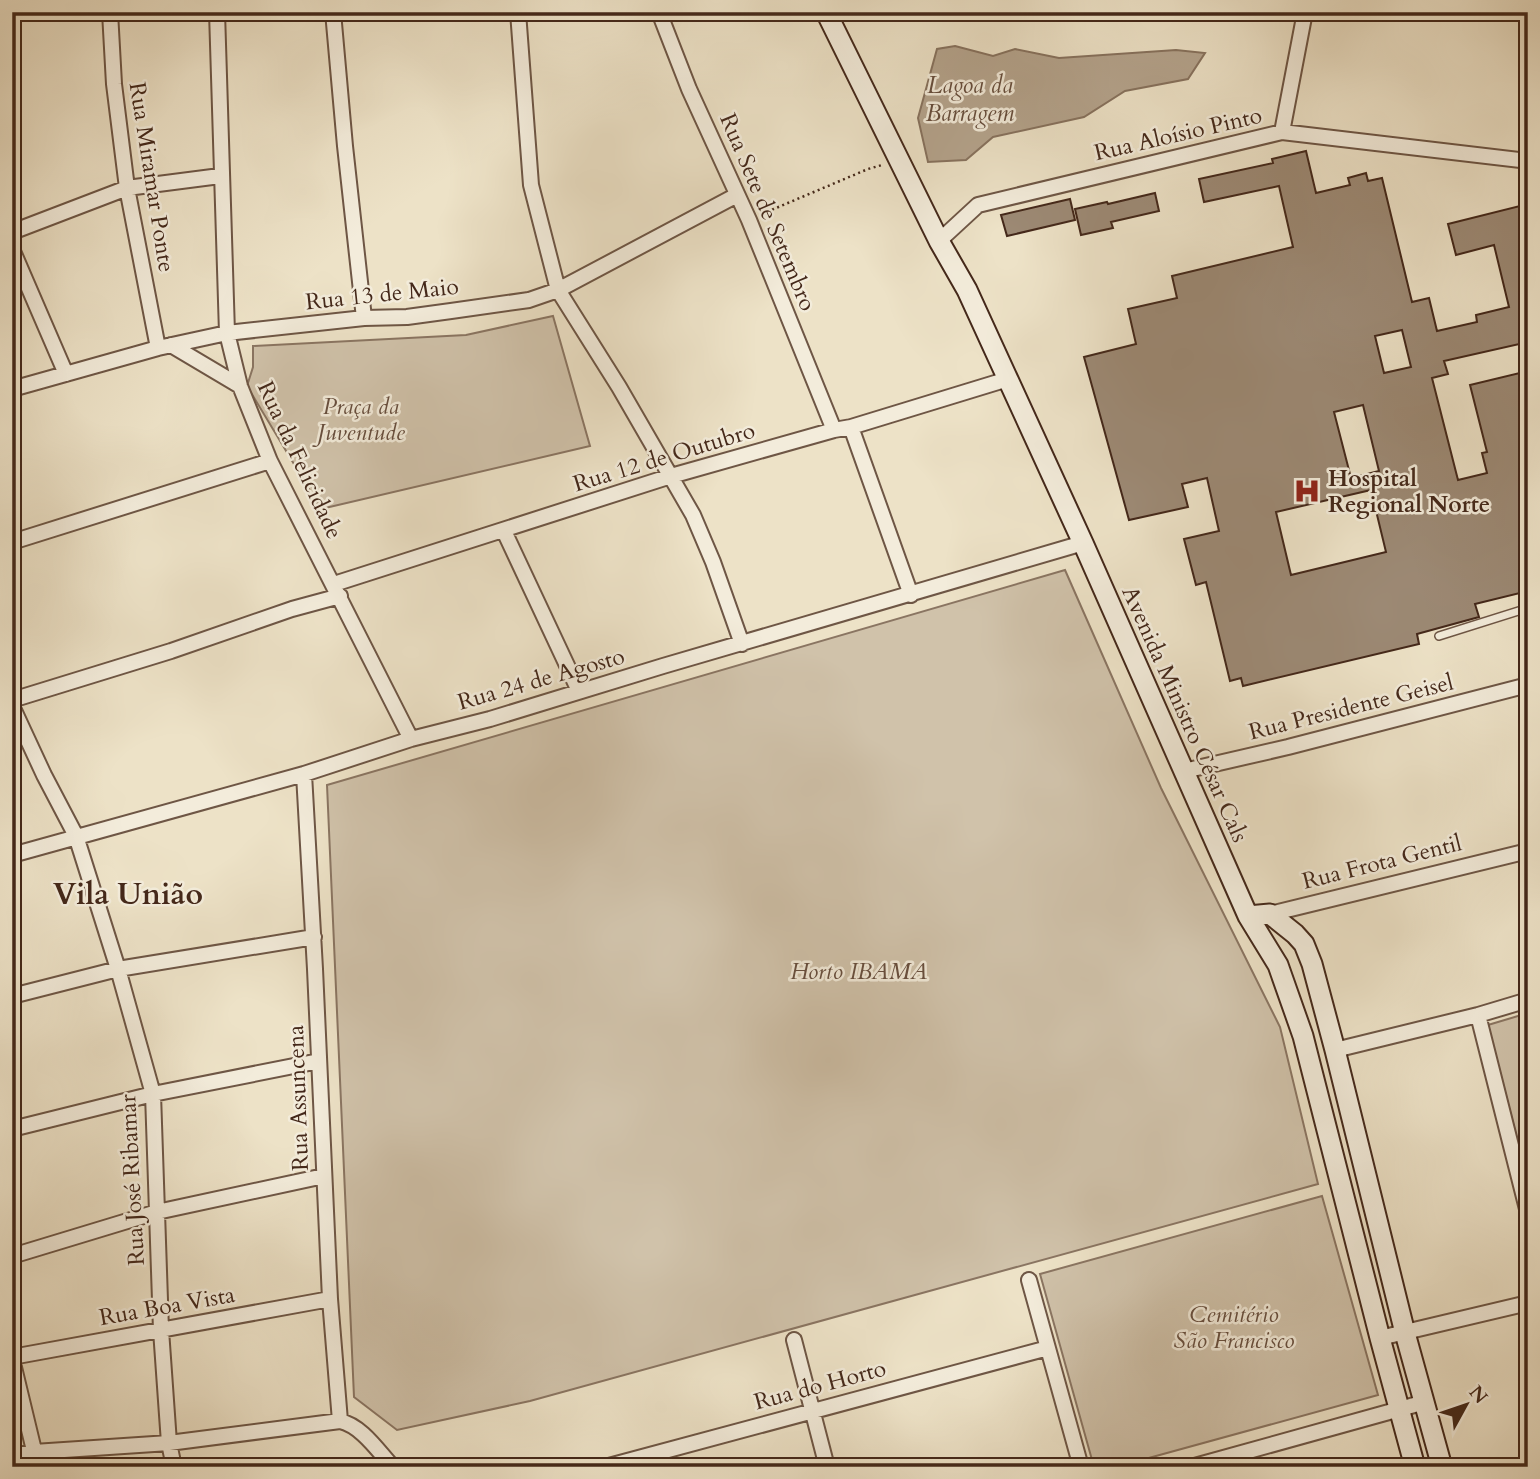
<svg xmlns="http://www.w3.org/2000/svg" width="1540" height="1479" font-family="Cardo,serif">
	<rect width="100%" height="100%" fill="#ede2c7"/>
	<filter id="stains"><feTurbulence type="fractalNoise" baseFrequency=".00286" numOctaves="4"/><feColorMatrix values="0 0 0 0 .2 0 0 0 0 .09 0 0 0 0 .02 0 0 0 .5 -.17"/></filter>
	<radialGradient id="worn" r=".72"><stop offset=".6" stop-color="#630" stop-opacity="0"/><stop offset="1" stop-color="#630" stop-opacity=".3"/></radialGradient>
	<!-- green -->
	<path fill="#d0c2aa" stroke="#8a7562" stroke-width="2" d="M553,316l37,130 -269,63 -74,-123 6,-19v-21l213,-11z
		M1065,570l96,218 119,239 38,157 -788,217 -133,29 -43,-33 -27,-612z
		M1528,1013v169l-40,-157z
		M1322,1196l56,199 -262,72h-22l-54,-193z"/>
	<!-- water -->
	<path fill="#b4a38c" stroke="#87725e" stroke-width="2" d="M955,46l38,10 22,-7 44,9 117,-8 29,3 -17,26 -63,12 -41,26 -91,20 -27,23 -38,2 -10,-44 19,-69z"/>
	<!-- building -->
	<path fill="#9c8974" stroke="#44281a" stroke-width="2" fill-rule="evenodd" d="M1306,151l10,42 34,-8 -2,-7 18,-5 2,8 14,-3 30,124 17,-4 8,33 40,-9 -1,-7 33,-8 -15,-62 -38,10 -8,-31 80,-20v138l-84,19 4,13 -16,4 26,102 29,-7 -5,-20 5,-1 -17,-67 58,-14v220l-53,13 4,13 -62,17 2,10 -176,42 -2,-8 -11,3 -24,-99 -10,3 -12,-46 35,-8 -12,-53 -25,6 6,23 -59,13 -45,-163 52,-13 -8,-35 49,-11 -5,-22 121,-29 -14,-61 -75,16 -5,-23 74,-16 -1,-4zM1402,330l9,37 -27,6 -9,-37zM1363,405l16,66 -28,7 -17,-66zM1371,490l15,62 -95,23 -15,-63z
		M1155,193l4,18 -48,11 2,6 -32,7 -6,-26 32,-7 1,2z
		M1070,199l5,21 -68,16 -6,-21z"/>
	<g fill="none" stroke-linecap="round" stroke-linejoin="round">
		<!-- lane casing -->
		<g stroke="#6e5645" stroke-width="10">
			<path id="lane" d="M1439,636l89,-28"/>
		</g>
		<!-- street casing -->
		<g stroke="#6e5645" stroke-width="18">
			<path id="street" d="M110,12l4,72 13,104 31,160
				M217,12l10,321 13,53 30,75 141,278
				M333,12l12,134 19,172
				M518,12l13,173 27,105 61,97 74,128 20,47 29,82
				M659,12l30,77 60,131 85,210
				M1282,132l23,-120
				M12,232l115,-44 93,-12
				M939,241l39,-36 304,-73 246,29
				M12,249l54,125
				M171,345l69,41
				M12,389l146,-41 69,-15 137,-15 43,-1 44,-6 78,-11 29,-10 179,-95
				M851,427l60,168
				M504,531l75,160
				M12,542l258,-81
				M334,584l337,-108 163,-46 17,-3 157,-48
				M12,700l159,-49 121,-42 48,-13
				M12,706l32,69 32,61 42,133 35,125 8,236 8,113 5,24
				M1184,771l104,-24 240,-62
				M304,774l11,195 15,330 10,122
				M12,855l292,-81 107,-35 79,-20 173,-53 420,-123
				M1270,914l258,-63
				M12,996l106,-27 196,-32
				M1478,1015l50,198
				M1335,1050l143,-35 50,-15
				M12,1129l141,-35 166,-33
				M12,1256l145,-44 167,-36
				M1029,1280l52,187
				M1380,1338l148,-35
				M794,1340l33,127
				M12,1357l318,-58
				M12,1359l26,108
				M12,1456l22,-4 135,-9 171,-22c22,5 38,30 53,46
				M605,1467l443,-119
				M1191,1467l234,-65"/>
		</g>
		<!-- secondary casing -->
		<g stroke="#44281a" stroke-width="23">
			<path id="secondary" d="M826,12l113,229 28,49 116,253 165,373 30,49 25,71 77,302 35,129
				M1248,916l22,-2 25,20 9,10 8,20 23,86 70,283 37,134"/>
		</g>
		<!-- path -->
		<path stroke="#44281a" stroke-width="2.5" stroke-dasharray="2 3.5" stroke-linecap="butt" d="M762,214l106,-45 14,-4"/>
		<!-- lane -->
		<use href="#lane" stroke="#f3ecdb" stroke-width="7"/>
		<!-- street -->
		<use href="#street" stroke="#f3ecdb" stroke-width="14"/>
		<!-- secondary -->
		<use href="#secondary" stroke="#f3ecdb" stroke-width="19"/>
	</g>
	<!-- icons -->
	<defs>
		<g id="hospital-bare" transform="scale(2.1)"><path d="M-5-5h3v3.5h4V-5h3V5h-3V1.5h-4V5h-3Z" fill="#8f2418" stroke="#f3ecdb" stroke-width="2.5" paint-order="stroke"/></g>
	</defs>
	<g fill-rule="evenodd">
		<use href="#hospital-bare" x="1307" y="491"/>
	</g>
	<g text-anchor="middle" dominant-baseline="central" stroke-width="5" stroke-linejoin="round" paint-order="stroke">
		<!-- street labels -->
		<g font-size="23" fill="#44281a" stroke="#f3ecdb">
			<text transform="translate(1178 134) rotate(-13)">Rua Aloísio Pinto</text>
			<text transform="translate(152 177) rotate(81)">Rua Miramar Ponte</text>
			<text transform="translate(768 212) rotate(67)">Rua Sete de Setembro</text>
			<text transform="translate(382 294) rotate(-6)">Rua 13 de Maio</text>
			<text transform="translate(664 457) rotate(-17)">Rua 12 de Outubro</text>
			<text transform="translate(300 460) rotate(65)">Rua da Felicidade</text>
			<text transform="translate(541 679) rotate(-16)">Rua 24 de Agosto</text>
			<text transform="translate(1351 707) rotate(-14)">Rua Presidente Geisel</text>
			<text transform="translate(1185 714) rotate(66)">Avenida Ministro César Cals</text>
			<text transform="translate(1382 862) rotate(-14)">Rua Frota Gentil</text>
			<text transform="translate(298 1098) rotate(-92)">Rua Assuncena</text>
			<text transform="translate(132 1180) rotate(-93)">Rua José Ribamar</text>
			<text transform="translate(167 1306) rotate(-10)">Rua Boa Vista</text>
			<text transform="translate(820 1385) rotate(-15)">Rua do Horto</text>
		</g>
		<!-- park labels -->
		<g font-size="23" font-style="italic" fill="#674e3e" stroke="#f3ecdb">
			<text x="361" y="406">Praça da<tspan x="361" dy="26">Juventude</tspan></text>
			<text x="859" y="971">Horto IBAMA</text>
			<text x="1234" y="1314">Cemitério<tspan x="1234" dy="26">São Francisco</tspan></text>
		</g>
		<!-- poi labels -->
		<g font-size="23" font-weight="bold" fill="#44281a" stroke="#f3ecdb" text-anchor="start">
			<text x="1328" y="478">Hospital<tspan x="1328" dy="26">Regional Norte</tspan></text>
		</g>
		<!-- water labels -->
		<g font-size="24" font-style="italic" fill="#664d3c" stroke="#f3ecdb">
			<text x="970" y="85">Lagoa da<tspan x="970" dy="28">Barragem</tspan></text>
		</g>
		<!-- district labels -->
		<g font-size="30" font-weight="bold" fill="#44281a" stroke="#f3ecdb">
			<text x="128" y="894">Vila União</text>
		</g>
	</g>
	<!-- margin -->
	<rect width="1540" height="1479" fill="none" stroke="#ede2c7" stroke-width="42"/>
	<rect x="14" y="14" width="1512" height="1451" fill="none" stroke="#44281a" stroke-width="3.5"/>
	<rect x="21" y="21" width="1498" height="1437" fill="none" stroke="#44281a" stroke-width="2"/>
	<!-- north arrow -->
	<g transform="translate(1466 1405) rotate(50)" stroke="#f3ecdb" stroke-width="5" paint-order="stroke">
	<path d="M0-5L12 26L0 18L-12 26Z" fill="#44281a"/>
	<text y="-10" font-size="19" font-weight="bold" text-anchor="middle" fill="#44281a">N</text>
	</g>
	<rect width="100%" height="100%" filter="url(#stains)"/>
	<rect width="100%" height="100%" fill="url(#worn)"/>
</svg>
